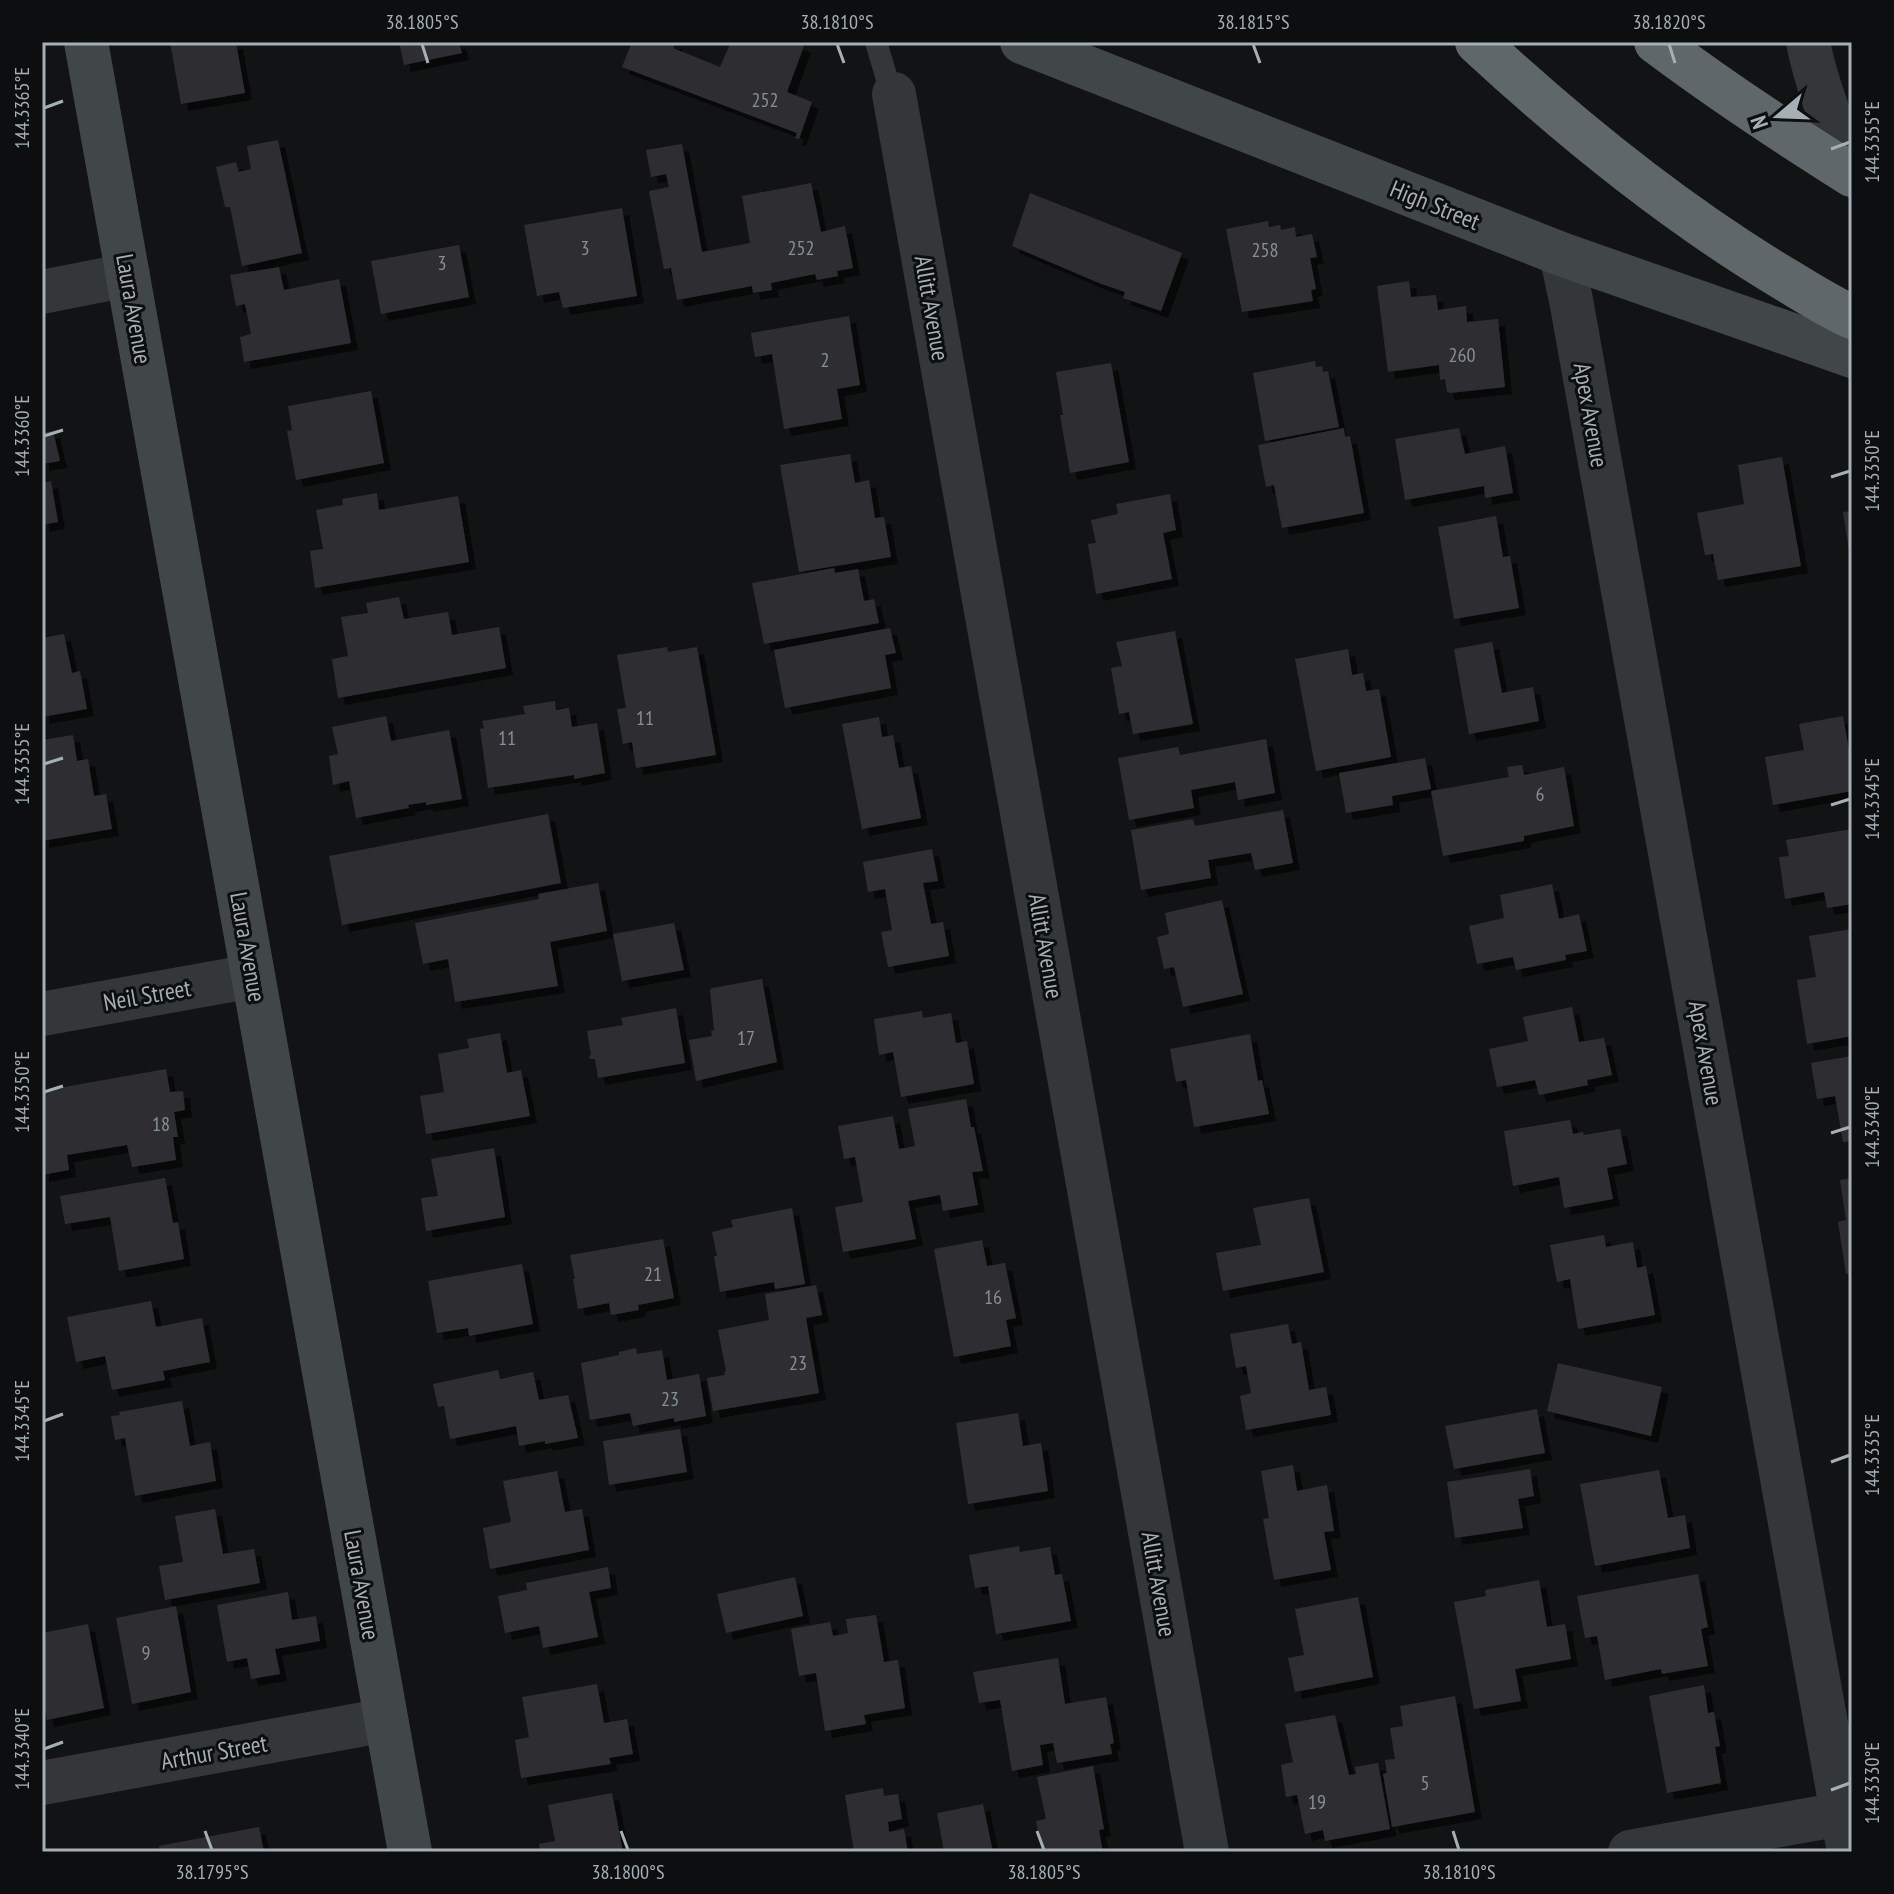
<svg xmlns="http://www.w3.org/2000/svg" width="1894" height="1894" font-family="'PT Sans Narrow',sans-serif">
	<defs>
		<filter id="shadow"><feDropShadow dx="7" dy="7" stdDeviation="0" flood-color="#0009"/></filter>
	</defs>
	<rect width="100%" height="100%" fill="#121314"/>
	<!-- building -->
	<path fill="#2d2f30" filter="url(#shadow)" d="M170,42h66l9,51 -64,11z
		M399,42h60l3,11 -58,12z
		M632,42h44l-3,6 47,19 11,-25h63l10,4 -17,46 25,10 -13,37 -4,-1 2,-5 -175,-66z
		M278,140l24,113 -60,13 -12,-59h-5l-9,-40 20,-5 3,10 12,-3 -4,-23z
		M682,144l20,108 48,-9 -8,-47 69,-13 10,49 24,-6 8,42 -16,3 1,5 -21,4 -2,-6 -44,9 1,7 -19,3 -1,-7 -75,14 -6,-32 -7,1 -15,-78 20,-4 -3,-13 -15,3 -5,-27z
		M1030,193l152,60 -21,58 -38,-13 2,-6 -26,-9 -87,-37z
		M622,208l15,88 -74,12 -4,-16 -22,4 -13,-71z
		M1268,221l1,6 11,-2 1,5 14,-3 1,10 16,-3 5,23 -7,1 6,31 -5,1 2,11 -71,11 -16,-83z
		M459,245l10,52 -88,17 -10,-53z
		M279,267l5,23 55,-11 12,64 -107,19 -4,-25 11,-3 -6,-30 -9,2 -6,-31z
		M1409,281l2,16 25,-2 2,15 28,-4 1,16 31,-3 7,68 -55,6 -3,-1 -2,-13 -5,1 -1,-15 -51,7 -11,-86z
		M849,316l11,69 -23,4 5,30 -58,10 -12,-75 -17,3 -4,-24z
		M1315,361l1,6 6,-1 1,6 5,-1 11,56 -74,14 -12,-68z
		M1111,363l18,99 -59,11 -10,-58h3l-7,-43z
		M371,391l13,72 -88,17 -9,-49 5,-1 -4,-24z
		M1344,428l1,9 5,-1 14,77 -82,15 -8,-43 -8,2 -8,-42z
		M1459,428l6,26 40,-8 8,47 -28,5 -1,-12 -79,14 -10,-61z
		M53,431l7,30 -18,3v-31z
		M850,454l5,29 14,-3 6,38 9,-1 7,40 -92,15 -19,-107z
		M1782,457l19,109 -83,14 -5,-26 -8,1 -8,-42 47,-9 -6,-39z
		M51,481l7,41 -16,3v-42z
		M377,493l2,17 79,-14 11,66 -154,26 -5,-37 13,-2 -7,-39 27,-5 -1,-6z
		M1170,494l6,36 -13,3 9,46 -76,15 -8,-50 8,-1 -5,-23 27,-6 -2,-10z
		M1852,511v46h-2l-7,-45z
		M1496,516l7,41 7,-1 9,52 -65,11 -16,-92z
		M834,568l1,5 23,-4 6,32 10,-2 5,24 -115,21 -12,-61z
		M399,597l5,22 44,-7 4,23 47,-8 7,41 -168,30 -6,-39 16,-3 -7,-39 27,-4 -2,-10z
		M890,628l6,25 -11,2 6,33 -106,20 -11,-58z
		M1175,631l18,93 -60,10 -4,-22 -10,2 -8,-46 11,-2 -6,-24z
		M64,634l8,39 8,-2 7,38 -45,8v-79z
		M1492,642l10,51 31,-6 6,34 -70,13 -15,-85z
		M667,647l1,5 29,-5 19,108 -80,13 -4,-26 -9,2 -6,-35 9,-1 -9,-53z
		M1348,649l4,26 11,-2 3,18 13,-2 12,68 -75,14 -21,-112z
		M555,701l1,9 13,-2 3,19 25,-4 8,50 -31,6v-4l-86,13 -8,-59 4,-1 -2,-7 43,-7 -2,-8z
		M386,716l5,25 58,-11 13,69 -36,6v-3l-18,3 1,3 -53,10 -7,-37 -16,4 -4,-29 9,-2 -6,-27z
		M1843,716l9,51v24l-79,14 -8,-48 39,-7 -5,-26z
		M879,717l3,20 11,-2 6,33 12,-2 10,52 -59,11 -20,-105z
		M73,735l4,26 11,-2 6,37 12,-2 6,35 -70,12v-101z
		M1266,739l9,54 -37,7 -3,-18 -44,8 3,18 -65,12 -11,-62 60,-11 2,8z
		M1425,758l6,31 -39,7 1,9 -47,8 -7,-40z
		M1522,765l2,10 40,-8 10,59 -50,10v5l-81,15 -12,-65 78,-14 -2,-10z
		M1283,810l10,53 -38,7 -4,-17 -43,7 3,18 -70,12 -10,-60 62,-11 2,7z
		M548,814l13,69 -219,42 -13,-69z
		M1852,829v75l-25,4 -3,-16 -39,7 -6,-42 10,-1 -3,-16z
		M932,849l6,32 -15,2 8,41 12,-2 6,34 -61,11 -7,-35 11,-2 -7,-41 -17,3 -5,-30z
		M598,883l9,48 -57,11 8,44 -103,16 -7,-43 -25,5 -8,-41 124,-24 -1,-5z
		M1552,884l7,35 20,-5 8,37 -22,4 1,5 -50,10 -3,-13 -36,7 -8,-38 35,-8 -4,-23z
		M1222,900l21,94 -60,13 -9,-40 -10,2 -7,-32 12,-3 -4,-21z
		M674,923l10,47 -62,11 -9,-47z
		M1852,929v107l-45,8 -10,-64 19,-3 -7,-41z
		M762,979l15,83 -81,19 -7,-41 23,-4 -1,-5 3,-1 -4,-40 2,-2z
		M1572,1007l7,35 25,-4 8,37 -25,5 1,5 -49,10 -4,-15 -38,7 -8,-38 39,-8 -5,-24z
		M676,1008l9,55 -87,15 -3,-19h-5l-1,-3 2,-1 -4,-24 36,-6 -2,-7z
		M922,1011l1,7 28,-5 5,30 11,-2 7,43 -73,13 -8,-45 -14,3 -5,-36z
		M500,1033l7,40 14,-3 9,46 -104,18 -6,-38 24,-4 -6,-38 31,-6 -2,-9z
		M1250,1034l8,47 4,-1 7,34 -75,13 -8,-47 -10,2 -6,-33z
		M1852,1056v85l-9,1 -8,-46 -18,3 -6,-36z
		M166,1069l4,23 13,-1 2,19 -11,2 4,25h-5l3,23 -44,7 -5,-22 -60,10 2,15 -27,5v-84z
		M966,1099l5,28h3l9,44 -11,1 6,33 -35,6 -3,-16 -32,6 8,38 -73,13 -8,-45 28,-5 -8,-45 -11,2 -6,-33 55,-10 6,33 16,-3 -7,-37z
		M1570,1120l3,14 10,-2 1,3 36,-6 7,35 -20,4 6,31 -49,9 -5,-31 -46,9 -9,-55z
		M494,1148l11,69 -79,14 -5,-33 17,-2 -7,-37z
		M165,1178l8,45 5,-1 6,37 -65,12 -9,-54 -45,7 -5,-28z
		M1852,1178v95l-6,1 -8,-52 8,-2 -6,-40z
		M1309,1198l15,74 -101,19 -7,-38 45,-8 -8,-37z
		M792,1208l13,76 -30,5 -1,-7 -54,10 -6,-36h3l-5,-24 21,-5 -2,-7z
		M1604,1235l2,12 27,-5 4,26 9,-2 9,49 -77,14 -8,-50 -13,3 -7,-37z
		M663,1239l11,59 -36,7 1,5 -28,5 -2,-12 -31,6 -5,-30h2l-5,-24z
		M982,1240l5,26 18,-3 11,55 -10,2 5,26 -57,11 -20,-108z
		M522,1264l11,60 -64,12 -1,-8 -31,5 -9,-52z
		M816,1285l6,30 -16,3 13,75 -106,18 -6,-33 18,-3 -1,-3 2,-1 -8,-41 51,-10 -4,-26z
		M151,1301l5,26 46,-9 8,44 -47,9 2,9 -53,10 -7,-34 -29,6 -9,-45z
		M1288,1324l4,20 9,-2 8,48 17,-3 5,28 -85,15 -6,-34 11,-3 -5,-27 -10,2 -6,-34z
		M636,1348l1,6 25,-4 5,30 32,-6 7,42 -32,6v-4l-41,8 -3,-13 -40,7 -9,-57 38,-8v-3z
		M1558,1363l104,24 -11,49 -104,-25z
		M498,1370l2,9 33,-7 6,28 29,-5 10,43 -33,6v-3l-26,5 -3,-20 -66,13 -6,-33 -6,1 -5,-23z
		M182,1401l8,45 20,-4 6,39 -81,15 -10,-58 -10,2 -4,-24 9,-1 -1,-3z
		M1537,1409l8,44 -91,16 -9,-43z
		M1018,1413l5,33 18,-3 7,48 -80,13 -12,-81z
		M680,1429l7,43 -78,13 -6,-44z
		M1293,1465l4,26 30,-6 7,46 -10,1 7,38 -57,10 -11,-61 6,-1 -8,-47z
		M1530,1469l4,27 -16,3 5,29 -68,10 -8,-56z
		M1659,1470l9,48 17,-3 5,33 -95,18 -15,-82z
		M557,1471l8,41 17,-3 7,41 -99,19 -7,-41 28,-6 -8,-41z
		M215,1509l8,45 31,-5 6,34 -95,17 -6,-34 24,-4 -8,-46z
		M1019,1546l1,6 30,-5 5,28 7,-1 9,47 -75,13 -8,-48 -13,2 -6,-33z
		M608,1567l3,21 -22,4 9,45 -55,11 -4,-22 -34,7 -7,-37 29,-6 -1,-7z
		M1698,1574l10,53 -7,2 7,37 -46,8 -1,-5 -56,11 -8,-44 -12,2 -8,-42z
		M795,1577l8,39 -77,17 -9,-39z
		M1539,1580l8,47 18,-3 6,35 -56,10 6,32 -47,8 -20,-107 32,-6 -1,-6z
		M288,1592l4,28 24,-4 4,25 -45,8 5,25 -29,5 -4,-21 -20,4 -10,-57z
		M1358,1597l15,80 -78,15 -7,-34 16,-3 -9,-46z
		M176,1606l15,86 -59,12 -16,-86z
		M876,1615l8,47 14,-2 7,48 -41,7 2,9 -41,7 -9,-58 -17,3 -8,-47 39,-7 3,14 15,-3 -2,-14z
		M88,1624l16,84 -57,12 -5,-24v-63z
		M1058,1658l7,46 41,-7 8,46 -4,1 2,10 -55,9 -4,-20 -13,2 3,20 -31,6 -12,-71 -21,3 -6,-31z
		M597,1684l7,39 23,-4 6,35 -24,4 2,6 -90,14 -6,-38 14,-3 -7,-40z
		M1704,1685l4,28 6,-1 6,34 -5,1 6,36 -54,10 -18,-97z
		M1455,1696l20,116 -83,15 -9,-53 4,-1 -2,-13 10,-1 -5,-31 13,-2 -3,-20z
		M1335,1715l14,60 7,-1 -1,-7 23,-4 12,66 -65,12 -2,-11 -18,4 -8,-39 -11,2 -5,-32 12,-3 -8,-38z
		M1093,1766l11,63 -5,1 4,22h-37v-2l-24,2 -6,-31 10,-2 -9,-42z
		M883,1788l1,8 14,-2 4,25 -14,3 1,10 15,-3 4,23h-54l-9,-57z
		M612,1793l11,59h-83l-1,-8 16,-3 -7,-36z
		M983,1804l10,48h-49l-7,-39z
		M259,1827l5,25h-104l-1,-6z"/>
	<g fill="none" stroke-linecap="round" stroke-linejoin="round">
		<!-- lane -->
		<path stroke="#333739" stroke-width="22" d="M876,42l11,37 7,15"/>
		<!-- street -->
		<path stroke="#333739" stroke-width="44" d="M1808,42c9,45 25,86 44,128
			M894,94l313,1758
			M1561,254l10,46 278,1552
			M42,292l86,-17
			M42,1014l211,-38
			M42,1783l344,-63
			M1630,1852l222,-40"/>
		<!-- secondary -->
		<path stroke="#414749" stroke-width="44" d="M86,42l324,1810
			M1022,42l539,212 291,102"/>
		<!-- highway -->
		<path stroke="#5f676a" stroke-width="44" d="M1477,42c96,89 198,172 311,239 21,13 42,26 64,36
			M1656,42c64,48 129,91 196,133"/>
	</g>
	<!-- ticks -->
	<path fill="none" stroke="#a4b0b5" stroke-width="3" d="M422,44l6,19M837,44l7,19M1253,44l7,19M1669,44l6,19M44,108l19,-7M1831,149l19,-7M44,436l19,-6M1831,477l19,-6M44,764l19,-6M1831,805l19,-6M44,1092l19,-6M1831,1133l19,-6M44,1421l19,-7M1831,1462l19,-7M44,1749l19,-7M1831,1790l19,-7M205,1831l7,19M621,1831l7,19M1037,1831l7,19M1453,1831l6,19"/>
	<g text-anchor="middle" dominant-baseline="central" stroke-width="6" stroke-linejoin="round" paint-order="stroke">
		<!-- number labels -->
		<g font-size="20" fill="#869094">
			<text x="765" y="100">252</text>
			<text x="585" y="248">3</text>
			<text x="801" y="248">252</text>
			<text x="1265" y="250">258</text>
			<text x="442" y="263">3</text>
			<text x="1462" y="355">260</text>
			<text x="825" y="360">2</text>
			<text x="645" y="718">11</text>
			<text x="507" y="738">11</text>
			<text x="1540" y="794">6</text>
			<text x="746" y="1038">17</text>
			<text x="161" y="1124">18</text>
			<text x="653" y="1274">21</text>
			<text x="993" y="1297">16</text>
			<text x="798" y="1363">23</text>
			<text x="670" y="1399">23</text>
			<text x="146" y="1653">9</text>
			<text x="1425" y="1783">5</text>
			<text x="1317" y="1802">19</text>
		</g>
		<!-- street labels -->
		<g font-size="24" fill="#a4b0b5" stroke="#0d0e0f">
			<text transform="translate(1435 205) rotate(22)">High Street</text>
			<text transform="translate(932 308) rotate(80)">Allitt Avenue</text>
			<text transform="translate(134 309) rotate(80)">Laura Avenue</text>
			<text transform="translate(1591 415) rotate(80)">Apex Avenue</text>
			<text transform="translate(1046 946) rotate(80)">Allitt Avenue</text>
			<text transform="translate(248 947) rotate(80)">Laura Avenue</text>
			<text transform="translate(147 995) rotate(-10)">Neil Street</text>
			<text transform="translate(1706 1053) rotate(80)">Apex Avenue</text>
			<text transform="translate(1159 1584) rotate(80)">Allitt Avenue</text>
			<text transform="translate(362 1585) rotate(80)">Laura Avenue</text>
			<text transform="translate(214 1752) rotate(-10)">Arthur Street</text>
		</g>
	</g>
	<!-- border -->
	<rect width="1894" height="1894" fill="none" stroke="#0d0e0f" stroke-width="88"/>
	<!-- north arrow -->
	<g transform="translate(1778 116) rotate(251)" stroke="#0d0e0f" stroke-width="6" paint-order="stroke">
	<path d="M0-6L14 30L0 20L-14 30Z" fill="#a4b0b5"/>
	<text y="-12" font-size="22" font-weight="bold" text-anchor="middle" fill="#a4b0b5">N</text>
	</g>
	<rect x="44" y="44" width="1806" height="1806" fill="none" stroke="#a4b0b5" stroke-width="3"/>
	<g font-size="20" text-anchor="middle" fill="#a4b0b5">
		<text x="422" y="29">38.1805°S</text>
		<text x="837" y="29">38.1810°S</text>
		<text x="1253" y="29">38.1815°S</text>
		<text x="1669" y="29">38.1820°S</text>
		<text transform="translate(22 108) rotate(-90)" y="7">144.3365°E</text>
		<text transform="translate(1872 142) rotate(-90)" y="7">144.3355°E</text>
		<text transform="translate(22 436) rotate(-90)" y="7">144.3360°E</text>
		<text transform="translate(1872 471) rotate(-90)" y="7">144.3350°E</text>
		<text transform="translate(22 764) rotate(-90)" y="7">144.3355°E</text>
		<text transform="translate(1872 799) rotate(-90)" y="7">144.3345°E</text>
		<text transform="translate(22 1092) rotate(-90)" y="7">144.3350°E</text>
		<text transform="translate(1872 1127) rotate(-90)" y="7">144.3340°E</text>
		<text transform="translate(22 1421) rotate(-90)" y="7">144.3345°E</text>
		<text transform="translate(1872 1455) rotate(-90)" y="7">144.3335°E</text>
		<text transform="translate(22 1749) rotate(-90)" y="7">144.3340°E</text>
		<text transform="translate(1872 1783) rotate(-90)" y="7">144.3330°E</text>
		<text x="212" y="1879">38.1795°S</text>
		<text x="628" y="1879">38.1800°S</text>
		<text x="1044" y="1879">38.1805°S</text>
		<text x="1459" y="1879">38.1810°S</text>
	</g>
</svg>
